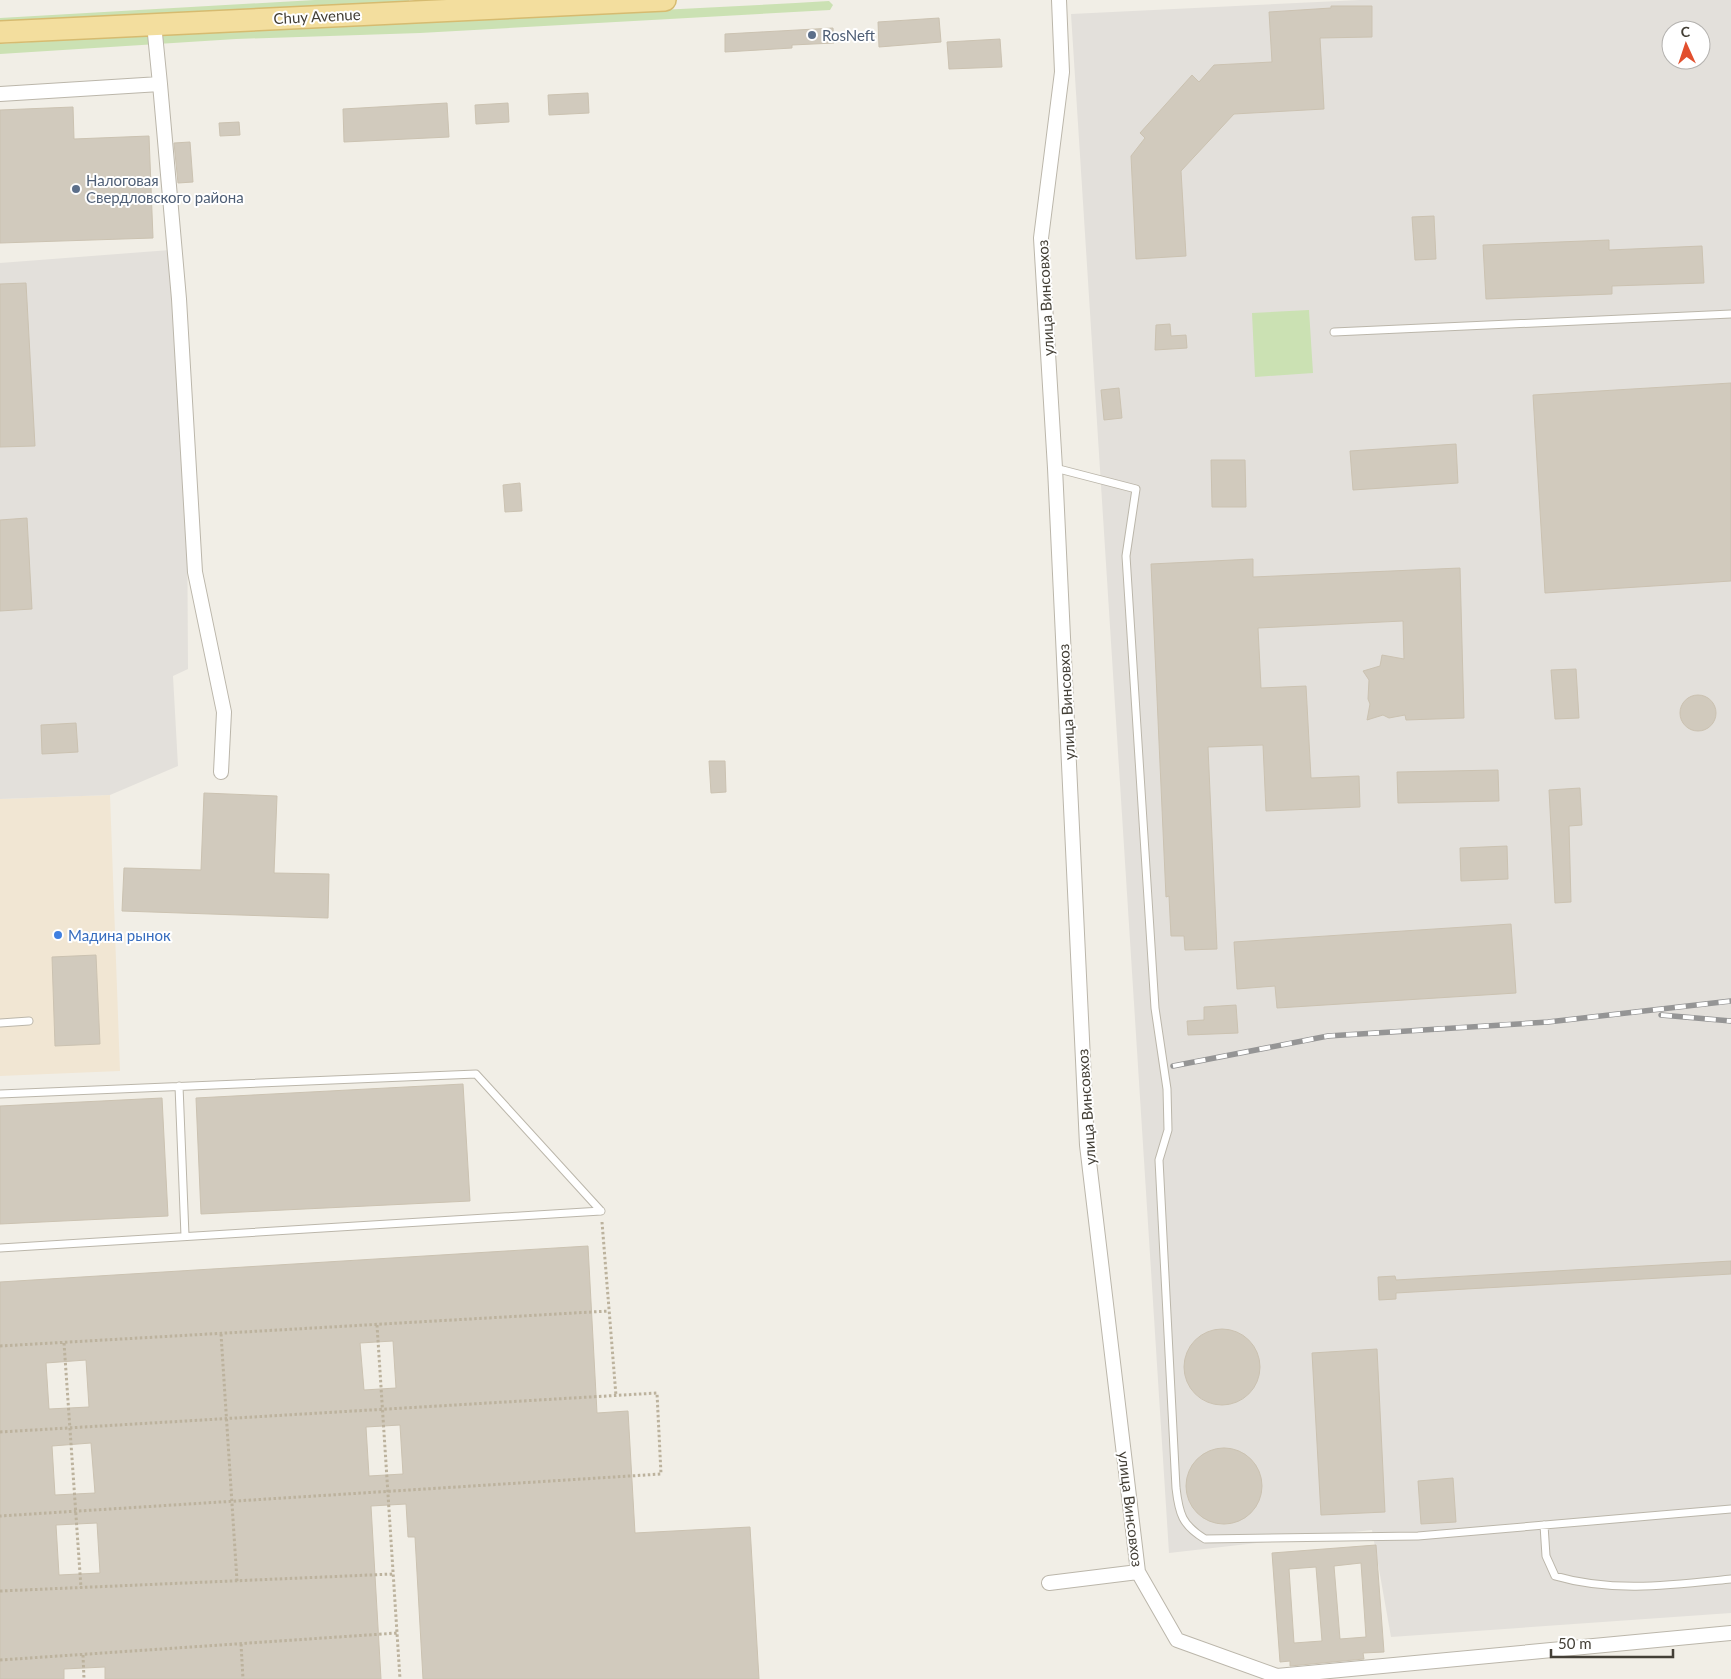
<svg xmlns="http://www.w3.org/2000/svg" width="1731" height="1679" font-family="Lato,sans-serif">
	<rect width="100%" height="100%" fill="#f1eee6"/>
	<!-- commercial -->
	<path fill="#f1e6d3" d="M110,795l10,276 -120,5v-277z"/>
	<!-- industrial -->
	<path fill="#e3e0db" fill-rule="evenodd" d="M1360,0h371v1613l-340,24 -19,-107 -203,23 -98,-1539zM1671,30h30v30h-30z
		M170,250l17,244 1,175 -15,7 5,90 -68,29 -110,4v-536z"/>
	<!-- green -->
	<path fill="#cbe1b3" d="M315,0h94v3l-409,25v-10z
		M829,1l4,4 -3,5 -410,23 -184,6 -236,15v-10c276,-18 553,-27 829,-43z
		M1309,310l4,63 -58,4 -3,-64z"/>
	<!-- building -->
	<path fill="#d1cabd" stroke="#cbc2b1" fill-rule="evenodd" d="M1331,6h41v31l-52,1 4,71 -90,5 -53,57 5,85 -50,3 -5,-103 14,-18 -5,-5 52,-58 7,7 15,-17 58,-3 -3,-50 62,-4z
		M939,18l2,24 -62,5 -1,-25z
		M833,28l1,15 -42,2v3l-67,4v-18z
		M1000,39l2,28 -53,2 -2,-27z
		M588,93l1,20 -40,2 -1,-20z
		M447,103l2,34 -105,5 -1,-33z
		M508,103l1,19 -33,2 -1,-19z
		M73,107l1,32 75,-3 4,102 -153,5v-133z
		M239,122l1,13 -20,1 -1,-13z
		M190,142l3,40 -15,1 -4,-40z
		M1434,216l2,43 -21,1 -3,-43z
		M1609,240v10l93,-4 2,37 -92,3v8l-126,5 -3,-54z
		M26,283l9,163 -35,1v-163z
		M1170,324l1,12 15,-1 1,13 -32,2 1,-25z
		M1731,383v198l-186,12 -12,-198z
		M1119,388l3,30 -18,2 -3,-30z
		M1456,444l2,39 -105,7 -3,-39z
		M1211,460h34l1,47h-34z
		M520,483l2,28 -17,1 -2,-27z
		M27,518l5,91 -32,2v-91z
		M1253,559v18l207,-9 4,150 -58,2 -1,-5 -16,3 -6,-3 -16,5 3,-16 -2,-5 1,-19 -6,-9 17,-5 2,-11 22,4 -1,-38 -145,7 3,60 45,-2 5,92 48,-2 1,31 -94,4 -3,-66 -55,2 9,202 -32,1 -1,-14h-13l-2,-40 -3,1 -15,-333z
		M1576,669l3,49 -24,1 -4,-49z
		M1680 713a18 18 0 1 1 36 0a18 18 0 1 1-36 0Z
		M76,723l2,29 -36,2 -1,-29z
		M709,761h16l1,31 -15,1z
		M1498,770l1,31 -101,2 -1,-31z
		M1580,788l2,37 -13,1 2,76 -16,1 -6,-113z
		M204,793l73,3 -3,77 55,1 -1,44 -206,-7 2,-43 77,2z
		M1507,846l1,33 -47,2 -1,-33z
		M1511,924l5,69 -239,15 -2,-22 -38,3 -3,-47z
		M96,955l4,89 -45,2 -3,-89z
		M1236,1005l2,28 -50,2 -1,-14 17,-1v-13z
		M463,1084l7,117 -269,13 -5,-116z
		M162,1098l6,118 -168,8v-118z
		M588,1246l9,167 31,-2 7,122 115,-6 9,152h-336l-8,-142h-7l-2,-33 -35,2 10,173h-276v-12l-41,2v10h-64v-397zM393,1341l3,47 -32,2 -4,-47zM86,1360l3,47 -40,2 -3,-46zM400,1425l3,49 -34,2 -3,-49zM91,1443l4,50 -40,2 -3,-49zM97,1523l3,50 -41,2 -3,-50z
		M1731,1261v13l-335,19v6l-17,1 -1,-23 17,-1 1,4z
		M1184 1367a38 38 0 1 1 76 0a38 38 0 1 1-76 0Z
		M1377,1349l8,163 -64,3 -9,-162z
		M1186 1486a38 38 0 1 1 76 0a38 38 0 1 1-76 0Z
		M1453,1478l3,44 -35,2 -3,-43z
		M1376,1545l8,107 -21,1 1,6 -74,7v-5l-10,1 -8,-109zM1361,1563l5,74 -26,2 -6,-73zM1316,1567l6,74 -28,2 -5,-74z"/>
	<g fill="none" stroke-linecap="round" stroke-linejoin="round">
		<!-- lane casing -->
		<g stroke="#bbb6aa" stroke-width="9">
			<path id="lane" d="M1334,332l397,-18
				M1055,468l81,21 -10,67 29,452 12,81 1,41 -9,30 17,328c3,26 6,37 29,51l213,-3 313,-27
				M0,1023l29,-2
				M179,1086l6,150
				M0,1094l476,-20 125,137
				M0,1248l601,-37
				M1544,1525l2,31 9,20c58,17 117,9 176,3"/>
		</g>
		<!-- street casing -->
		<g stroke="#bbb6aa" stroke-width="16">
			<path id="street" d="M1059,0l3,72 -21,166 14,230 32,677 51,427 39,68 100,36 454,-43
				M154,24l6,60
				M0,94l160,-10 19,215 16,273 29,140 -3,60
				M1049,1583l89,-11"/>
		</g>
		<!-- primary casing -->
		<g stroke="#d6bb70" stroke-width="24">
			<path id="primary" d="M0,32l665,-32"/>
		</g>
		<!-- path -->
		<path stroke="#bcb29d" stroke-width="3" stroke-dasharray="2.5 2.5" stroke-linecap="butt" d="M602,1222l14,174
			M377,1325l23,354
			M221,1334l16,247
			M64,1343l17,245
			M0,1346l609,-35
			M0,1432l657,-39 4,81 -661,42
			M0,1591l393,-17
			M241,1644l2,35
			M83,1655l1,24
			M0,1660l397,-27"/>
		<!-- lane -->
		<use href="#lane" stroke="#fff" stroke-width="7"/>
		<!-- street -->
		<use href="#street" stroke="#fff" stroke-width="14"/>
		<!-- primary -->
		<use href="#primary" stroke="#f3de9e" stroke-width="21"/>
		<!-- rail casing -->
		<g stroke="#959595" stroke-width="5.5">
			<path id="rail" d="M1661,1015l70,6
				M1173,1066l155,-30 220,-14 183,-21"/>
		</g>
		<!-- rail -->
		<use href="#rail" stroke="#fff" stroke-width="4" stroke-dasharray="11" stroke-linecap="butt"/>
	</g>
	<!-- markers -->
	<g fill="#5c6f8a" stroke="#fff" stroke-width="2">
		<circle cx="812" cy="35" r="5"/>
		<circle cx="76" cy="189" r="5"/>
	</g>
	<circle fill="#3f7fe0" stroke="#fff" stroke-width="2" cx="58" cy="935" r="5"/>
	<g text-anchor="middle" dominant-baseline="central" stroke-width="4" stroke-linejoin="round" paint-order="stroke">
		<!-- street labels -->
		<g font-size="15" fill="#433f36" stroke="#fff">
			<text transform="translate(317 16) rotate(-3)">Chuy Avenue</text>
			<text transform="translate(1045 298) rotate(-93)">улица Винсовхоз</text>
			<text transform="translate(1066 702) rotate(-93)">улица Винсовхоз</text>
			<text transform="translate(1086 1107) rotate(-94)">улица Винсовхоз</text>
			<text transform="translate(1131 1509) rotate(83)">улица Винсовхоз</text>
		</g>
		<!-- service labels -->
		<g font-size="15" fill="#4e5e75" stroke="#fff" text-anchor="start">
			<text x="822" y="35">RosNeft</text>
			<text x="86" y="180">Налоговая<tspan x="86" dy="17">Свердловского района</tspan></text>
		</g>
		<!-- shop labels -->
		<g font-size="15" fill="#366cbe" stroke="#fff" text-anchor="start">
			<text x="68" y="935">Мадина рынок</text>
		</g>
	</g>
	<!-- north arrow -->
	<g transform="translate(1686 45) rotate(357)"><circle r="24" fill="#ffffff" stroke="#b4b2af"/>
	<path d="M0-4L9 19L0 12L-9 19Z" fill="#e24f2d"/>
	<text y="-8" font-size="14" font-weight="bold" text-anchor="middle" fill="#433f36">С</text>
	</g>
	<!-- scale -->
	<path d="M1551 1649v8h122v-8" fill="none" stroke="#433f36" stroke-width="2.5"/>
	<text x="1558" y="1649" font-size="15" fill="#433f36" stroke="#ffffff" stroke-width="4" paint-order="stroke">50 m</text>
</svg>
